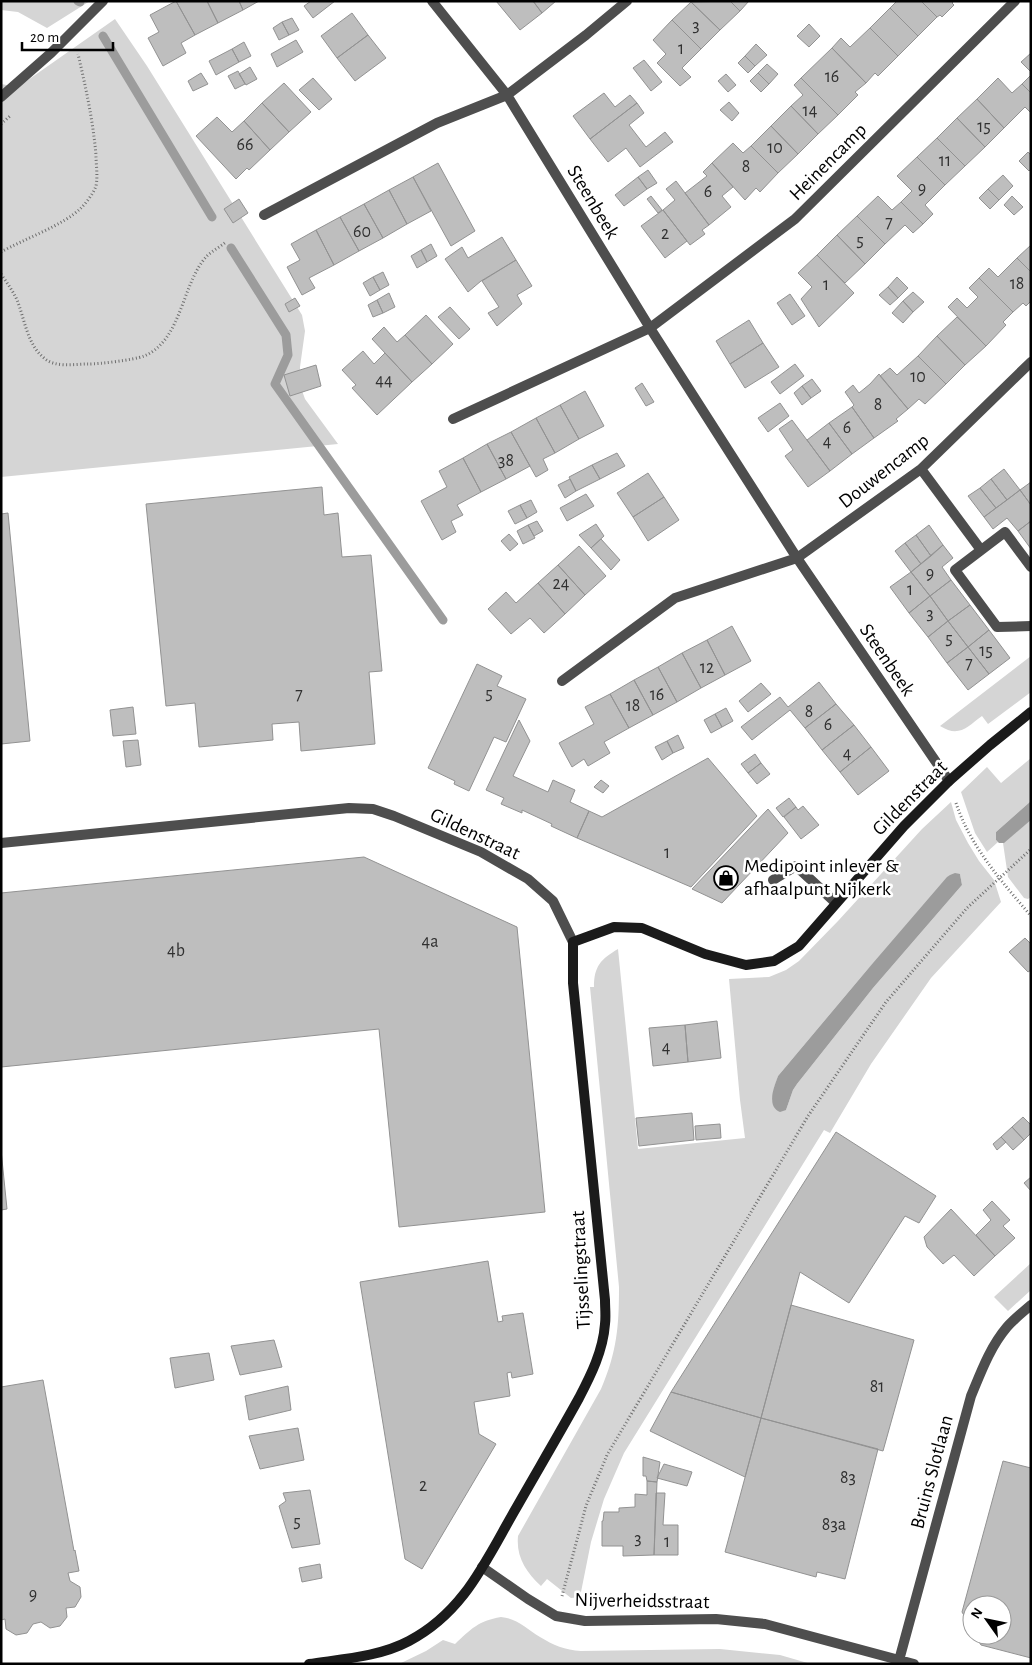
<svg xmlns="http://www.w3.org/2000/svg" width="1032" height="1665" font-family="'Alegreya Sans',sans-serif">
	<rect width="100%" height="100%" fill="#fff"/>
	<!-- green -->
	<path fill="#d5d5d5" fill-rule="evenodd" d="M1,1h89l-43,27 -29,-16 -17,-2z
		M115,19l32,47 155,249 3,16 -5,36v18l5,14 33,45 -337,33v-393l17,3z
		M1031,656v36l-43,32 -6,-8c-15,11 -23,22 -42,10z
		M1031,758v43l-35,31v8l2,2 -11,10 -12,-19 -14,-41 26,-25 14,16z
		M951,802l5,18 12,23 11,18 15,19 7,22 -70,76 -60,86 -41,69 -6,-3 -200,323 -20,46 -13,43 -11,55 -9,1 -24,-19 -6,7c-15,-14 -25,-29 -23,-50l83,-147c16,-37 18,-63 18,-102l-29,-300h4c0,-21 7,-28 24,-38l20,200 107,-11 -5,-38 -11,-121 40,-2 17,-7 13,-9 39,-40 84,-92zM960,874l2,11 -89,103 -76,96 -4,6 -7,20 -14,-9 2,-13 4,-12 89,-106z
		M1031,820v77l-3,2 -4,-1 -16,-21 -5,-34z
		M1031,1263v27l-23,21 -14,-14z
		M501,1617c15,1 26,12 39,20 13,8 25,13 41,14l139,-2 60,6 31,9h-412l27,-13 17,-11 12,4c16,-15 23,-23 46,-27z"/>
	<!-- water -->
	<path fill="#9c9c9c" d="M1031,801v19l-27,23h-5l-3,-3v-8z
		M955,873l5,1 2,11 -89,103 -76,96 -4,6 -7,20 -6,2c-14,-6 -6,-25 -2,-36l89,-106 80,-93 3,-2z"/>
	<g fill="none" stroke-linecap="round" stroke-linejoin="round">
		<!-- stream -->
		<path stroke="#9c9c9c" stroke-width="9" d="M78,1l2,1
			M103,36l109,181
			M231,248l55,87 2,20 -13,29 168,236"/>
	</g>
	<!-- building -->
	<path fill="#bebebe" stroke="#929292" d="M176,1h31l11,22 -23,12z
		M176,1l19,34 -14,8 5,10 -23,13 -15,-28 11,-6 -9,-17z
		M207,1h32l4,9 -25,13z
		M239,1h20l-16,9z
		M311,1h24l-22,17 -9,-12z
		M496,1h37l9,12 -22,17z
		M533,1h23l-14,12z
		M730,1l10,10 -20,19 -29,-28z
		M730,1h19l-9,10z
		M897,1h24l16,16 -19,19 -28,-28z
		M921,1h33l-2,2 2,2 -12,12 -2,-2 -3,2z
		M691,2l29,28 -19,19 -29,-29z
		M890,8l28,28 -20,20 -28,-28z
		M352,13l16,22 -31,23 -16,-22z
		M292,18l7,12 -10,5 -7,-13z
		M672,20l29,29 -19,19 9,9 -11,9 -23,-23 9,-9 -13,-14z
		M282,22l7,13 -10,5 -6,-12z
		M809,24l11,12 -11,11 -12,-11z
		M870,28l28,28 -20,20 -3,-3 -9,10 -34,-35 9,-10 9,9z
		M368,35l18,23 -31,23 -18,-23z
		M296,40l7,12 -26,15 -6,-13z
		M244,42l7,14 -12,6 -7,-13z
		M756,44l11,11 -12,11 -10,-10z
		M832,48l34,35 -11,9 3,3 -20,20 -37,-37z
		M232,49l7,13 -23,13 -7,-14z
		M1031,53v19l-10,-10z
		M745,56l10,10 -7,7 -10,-10z
		M644,60l18,22 -11,9 -18,-23z
		M767,64l11,10 -9,10 -11,-11z
		M250,67l7,12 -11,6 -7,-11z
		M238,71l7,13 -10,5 -7,-13z
		M201,73l7,11 -15,7 -5,-10z
		M758,73l11,11 -8,8 -11,-11z
		M726,74l10,11 -8,7 -10,-11z
		M1031,75v18l-9,-9z
		M313,78l19,21 -13,11 -20,-20z
		M801,78l37,37 -20,19 -27,-28 12,-11 -9,-10z
		M998,78l14,15 10,-9 9,9v20l-6,-6 -21,21 -27,-29z
		M284,83l27,29 -22,20 -27,-29z
		M604,93l11,14 15,-12 7,8 -47,36 -17,-23z
		M977,99l27,29 -19,19 -28,-29z
		M729,102l10,11 -7,8 -12,-11z
		M262,103l27,29 -19,18 -26,-29z
		M637,103l7,10 -15,12 17,22 19,-15 8,10 -33,25 -14,-19 -18,14 -18,-23z
		M791,106l27,28 -20,20 -27,-28z
		M217,117l15,15 12,-11 26,29 -21,20 -2,-2 -11,11 -40,-43z
		M957,118l28,29 -20,19 -28,-28z
		M771,126l27,28 -20,19 -27,-27z
		M937,138l28,28 -20,19 -28,-28z
		M733,143l10,10 8,-7 27,27 -18,19 -4,-4 -11,12 -33,-37z
		M1028,152l3,3v14l-2,2 -10,-10z
		M917,157l28,28 -20,20 8,9 -10,10 -22,-22 11,-11 -15,-15z
		M438,163l37,68 -24,15 -38,-69z
		M712,163l21,24 -11,9 9,11 -22,18 -24,-32 22,-17 -4,-4z
		M648,170l9,13 -10,6 -9,-12z
		M1003,175l10,11 -14,14 -11,-11z
		M413,177l18,34 -24,13 -18,-34z
		M638,177l9,12 -23,17 -9,-11z
		M676,181l33,44 -7,5 3,4 -15,11 -27,-35 12,-10 -9,-11z
		M988,189l11,11 -9,9 -11,-11z
		M389,190l18,34 -24,14 -19,-34z
		M651,196l11,14 -4,3 -11,-14z
		M878,196l14,14 9,-8 22,22 -10,9 -8,-8 -20,19 -28,-28z
		M1012,196l11,11 -9,8 -10,-10z
		M239,199l9,14 -15,10 -9,-14z
		M364,204l19,34 -24,13 -19,-34z
		M663,210l24,31 -22,17 -24,-32z
		M857,216l28,28 -20,20 -28,-29z
		M340,217l19,34 -25,14 -18,-35z
		M316,230l18,35 -25,13 6,10 -13,7 -15,-28 13,-7 -9,-16z
		M837,235l28,29 -20,19 -28,-28z
		M502,237l14,23 -35,21 -13,11 -23,-33 17,-12 6,11z
		M431,244l6,12 -10,6 -6,-12z
		M1031,245v27l-14,-14z
		M421,250l6,12 -10,6 -6,-12z
		M817,255l37,38 -35,34 -18,-28 11,-12 -14,-14z
		M1017,258l14,14v29l-5,5 -3,-3 -10,9 -34,-34 10,-10 9,9z
		M516,260l16,26 -15,9 5,9 -25,22 -9,-13 11,-6 -17,-26z
		M383,272l6,13 -9,5 -7,-13z
		M373,277l7,13 -10,6 -7,-13z
		M897,277l11,11 -10,10 -10,-11z
		M979,278l34,34 -10,10 3,3 -20,21 -38,-39 9,-9 10,10 11,-11 -9,-9z
		M888,287l10,11 -8,7 -11,-10z
		M913,292l11,10 -11,10 -10,-11z
		M389,293l6,14 -12,6 -6,-13z
		M790,294l15,22 -13,9 -15,-22z
		M295,298l5,8 -11,6 -4,-8z
		M377,300l6,13 -10,4 -5,-12z
		M903,301l10,11 -10,11 -11,-10z
		M450,307l20,22 -11,10 -21,-22z
		M426,315l27,29 -21,20 -27,-29z
		M957,317l29,29 -21,19 -28,-29z
		M749,320l14,23 -33,21 -14,-23z
		M384,327l13,15 8,-7 27,29 -20,18 -40,-43z
		M937,336l28,29 -19,19 -28,-28z
		M763,343l16,24 -34,21 -15,-24z
		M363,351l11,13 11,-11 27,29 -35,33 -25,-27 4,-3 -14,-15z
		M918,356l28,28 -21,20 -6,-5 -11,10 -28,-33 10,-8 7,7z
		M795,364l9,12 -24,18 -9,-12z
		M316,365l5,21 -31,10 -6,-21z
		M879,374l29,35 -12,10 2,2 -24,17 -22,-31 2,-2 -9,-13 8,-7 6,8 11,-9z
		M812,379l9,12 -10,7 -9,-12z
		M642,383l12,19 -8,4 -11,-18z
		M802,386l9,12 -9,7 -8,-12z
		M585,391l19,35 -25,13 -19,-34z
		M780,403l9,13 -21,16 -10,-14z
		M560,405l19,34 -24,14 -19,-35z
		M852,407l22,31 -22,16 -23,-31z
		M536,418l19,35 -12,6 5,11 -12,7 -25,-45z
		M792,420l38,51 -22,16 -23,-31 8,-6 -14,-21z
		M829,423l23,31 -22,17 -23,-31z
		M511,432l19,34 -24,13 -19,-35z
		M487,444l19,35 -25,13 -18,-34z
		M617,453l8,13 -25,13 -8,-14z
		M463,458l18,34 -24,13 6,10 -12,6 5,11 -14,8 -21,-39 26,-14 -8,-16z
		M592,465l8,14 -24,12 -7,-14z
		M1004,469l16,21 -13,10 -16,-21z
		M648,473l16,24 -31,20 -16,-24z
		M570,479l6,12 -11,7 -7,-13z
		M991,479l16,21 -11,8 -16,-20z
		M1031,482v23l-11,-15z
		M322,487l2,28 14,-2 4,44 29,-2 11,116 -13,1 6,72 -74,7 -2,-29 -27,2 1,16 -74,7 -4,-44 -29,3 -20,-202z
		M980,488l16,20 -12,9 -16,-21z
		M1020,490l11,15v16l-13,10 -11,-13 -14,11 -9,-12z
		M586,494l8,12 -27,15 -7,-13z
		M664,497l15,23 -31,21 -15,-24z
		M531,500l6,12 -10,6 -7,-13z
		M520,505l7,13 -12,6 -7,-13z
		M8,513l22,228 -29,3v-230z
		M537,521l6,10 -9,5 -6,-11z
		M1031,521v28l-13,-18z
		M596,524l8,12 -13,12 -12,-13z
		M528,525l7,13 -12,6 -6,-13z
		M929,525l14,20 -12,11 -15,-21z
		M509,534l9,10 -8,7 -9,-10z
		M916,535l15,21 -10,8 -16,-21z
		M601,539l19,21 -9,10 -20,-22z
		M905,543l16,21 -10,8 -16,-21z
		M943,545l10,13 -11,9 9,13 -21,16 -19,-24z
		M579,546l27,30 -21,19 -27,-30z
		M558,565l27,30 -20,19 -27,-31z
		M911,572l19,24 -21,17 -19,-26z
		M951,580l19,25 -22,16 -18,-25z
		M538,583l27,31 -21,19 -14,-15 -19,16 -23,-25 18,-17 10,11z
		M930,596l18,25 -20,16 -19,-24z
		M970,605l19,25 -21,17 -20,-26z
		M948,621l20,26 -21,16 -19,-26z
		M732,626l19,35 -26,14 -18,-35z
		M989,630l21,28 -21,16 -21,-27z
		M707,640l18,35 -24,13 -19,-35z
		M968,647l21,27 -21,16 -21,-27z
		M682,653l19,35 -24,14 -19,-35z
		M477,664l25,12 -5,10 29,13 -20,43 -12,-5 -25,54 -15,-7 1,-3 -27,-13z
		M658,667l19,35 -24,13 -19,-35z
		M634,680l19,35 -24,13 -19,-34z
		M819,682l17,22 -31,24 -15,-18 -38,30 -11,-13 39,-30 8,10z
		M761,683l10,11 -23,18 -9,-11z
		M610,694l19,34 -25,14 6,11 -22,13 -4,-7 -12,8 -13,-24 35,-19 -9,-17z
		M836,704l18,21 -32,25 -17,-22z
		M133,707l3,27 -23,2 -3,-26z
		M726,708l7,13 -11,6 -7,-13z
		M715,714l7,13 -11,6 -7,-13z
		M519,720l11,21 -17,35 35,16 5,-12 22,10 -5,12 19,9 -12,27 -26,-12 1,-2 -30,-14v3l-21,-9 3,-6 -18,-8z
		M854,725l17,22 -31,25 -18,-22z
		M678,735l6,13 -11,5 -6,-12z
		M138,740l3,25 -15,2 -3,-26z
		M667,741l6,12 -11,7 -7,-13z
		M871,747l18,24 -31,24 -18,-23z
		M755,754l6,9 -13,10 -7,-9z
		M708,758l49,58 -66,71 -114,-49 12,-27 13,6z
		M761,763l9,11 -13,10 -9,-11z
		M601,780l8,6 -6,7 -9,-6z
		M789,798l7,9 -13,10 -7,-9z
		M803,806l16,19 -18,14 -17,-22 12,-10 2,3z
		M768,809l20,24 -66,70 -30,-14z
		M364,857l153,70 28,285 -146,15 -20,-198 -378,38v-174z
		M1025,938l6,6v26l-3,2 -19,-20z
		M717,1021l4,37 -33,4 -3,-37z
		M685,1025l3,37 -35,4 -4,-38z
		M692,1113l2,27 -55,6 -3,-28z
		M1023,1117l8,8v8l-7,7 -12,-13z
		M720,1124l1,14 -25,2 -1,-14z
		M1012,1127l12,13 -11,10 -12,-13z
		M836,1132l100,64 -17,27 -14,-7 -56,87 -49,-31 -39,146 -90,-26z
		M1001,1137l5,5 -9,8 -4,-6z
		M1,1150l6,59 -6,1z
		M1031,1177v14l-7,-8z
		M992,1201l18,19 -7,6 12,12 -20,18 -19,-21 15,-15 -8,-10z
		M951,1209l44,47 -21,20 -20,-21 -11,9 -16,-17 -3,-10z
		M488,1261l10,61 5,-1 -1,-5 21,-3 10,61 -21,4 -1,-6 -4,1 3,23 -36,6 5,32 17,10 -74,125 -17,-10 -45,-277z
		M791,1305l123,35 -31,111 -122,-33z
		M274,1340l8,27 -42,8 -9,-29z
		M209,1353l5,27 -39,8 -5,-30z
		M43,1380l31,171 1,-1 4,21 -11,2 2,8 10,6 1,10 -6,10 -9,1 1,9 -7,9 -10,2 -9,-6 -8,2 -6,9 -11,2 -10,-6 -1,-10 -4,1v-233z
		M288,1386l3,24 -42,10 -4,-24z
		M671,1392l90,26 -16,59 -95,-46z
		M761,1418l117,31 -33,130 -28,-7 -1,5 -91,-25z
		M298,1428l6,32 -44,9 -11,-33z
		M643,1457l17,5 -3,20 -10,-1 -1,-5h-3z
		M1003,1461l28,7v190l-50,-13 -6,-10h27v-30h-30v24l-10,-17z
		M664,1464l28,8 -5,14 -30,-8z
		M647,1481l10,1 -3,73 -31,1v-10h-21v-25h1l1,-9h15v-4l16,-1v-13l12,1z
		M310,1490l10,54 -28,4 -13,-42 7,-5 -3,-8z
		M656,1493h9l-2,32h15v30h-24z
		M320,1564l2,14 -20,4 -3,-14z"/>
	<g fill="none" stroke-linecap="round" stroke-linejoin="round">
		<!-- path -->
		<path stroke="#707070" stroke-width="3" stroke-dasharray="1 2.5" stroke-linecap="butt" d="M1,124l9,-8
			M1,252c23,-13 63,-27 80,-44 6,-6 12,-14 15,-22 2,-10 0,-21 0,-31 -3,-34 -10,-67 -18,-101
			M1,274c6,9 12,17 16,26 8,20 10,44 27,58 11,10 30,6 44,6 11,0 46,-4 56,-8 38,-15 38,-74 63,-100 5,-5 13,-9 19,-14
			M956,803c14,43 46,79 75,113
			M562,1596l24,-90 21,-51 201,-339 78,-114 81,-94 64,-59"/>
		<!-- lane -->
		<path stroke="#4e4e4e" stroke-width="10" d="M773,880l23,-14 40,37"/>
		<!-- street -->
		<path stroke="#4e4e4e" stroke-width="10" d="M432,1l75,94 143,233 147,230 152,223
			M1,97l50,-44 52,-52
			M264,215l173,-92 70,-28 79,-60 41,-34
			M453,419l197,-91 145,-109 220,-218
			M921,469l60,81
			M1031,567l-26,-35 -50,38 42,57 34,-1
			M562,681l113,-83 122,-40 124,-89 110,-107
			M1,843l348,-35 24,1 21,7 87,36 47,27 25,22 20,41
			M482,1567l46,32 28,17 29,5 131,-2 49,5 149,40
			M898,1664l73,-268c10,-24 19,-49 36,-69 7,-8 16,-15 24,-22"/>
		<!-- secondary -->
		<path stroke="#1b1b1b" stroke-width="10" d="M309,1664c33,-5 70,-7 100,-23 55,-29 76,-79 106,-131 21,-37 43,-74 64,-112 12,-23 24,-47 26,-74 1,-8 0,-16 0,-24l-32,-317v-41l41,-15 28,1 63,26 41,11 28,-4 25,-15 105,-120 45,-45 41,-36 41,-33"/>
	</g>
	<!-- icons -->
	<defs>
		<g id="shop-ring" transform="scale(1.25)"><circle r="9.5" fill="#fff" stroke="#000" stroke-width="1.5"/><path d="M-5-2.5h2.3a2.7 3.5 0 0 1 5.4 0H5L5.5 6h-11ZM-1.5-2.5h3a1.5 2.3 0 0 0-3 0Z" fill="#000"/></g>
	</defs>
	<g fill-rule="evenodd">
		<use href="#shop-ring" x="726" y="878"/>
	</g>
	<g text-anchor="middle" dominant-baseline="central" stroke-width="5" stroke-linejoin="round" paint-order="stroke">
		<!-- number labels -->
		<g font-size="18" fill="#303030">
			<text x="696" y="26">3</text>
			<text x="681" y="49">1</text>
			<text x="832" y="77">16</text>
			<text x="810" y="111">14</text>
			<text x="984" y="127">15</text>
			<text x="245" y="145">66</text>
			<text x="775" y="148">10</text>
			<text x="945" y="161">11</text>
			<text x="746" y="167">8</text>
			<text x="922" y="189">9</text>
			<text x="708" y="192">6</text>
			<text x="889" y="223">7</text>
			<text x="362" y="232">60</text>
			<text x="665" y="234">2</text>
			<text x="860" y="241">5</text>
			<text x="1017" y="284">18</text>
			<text x="826" y="285">1</text>
			<text x="918" y="377">10</text>
			<text x="384" y="381">44</text>
			<text x="878" y="405">8</text>
			<text x="847" y="428">6</text>
			<text x="827" y="442">4</text>
			<text x="506" y="461">38</text>
			<text x="930" y="574">9</text>
			<text x="561" y="584">24</text>
			<text x="910" y="590">1</text>
			<text x="930" y="614">3</text>
			<text x="949" y="639">5</text>
			<text x="986" y="651">15</text>
			<text x="969" y="664">7</text>
			<text x="707" y="668">12</text>
			<text x="489" y="694">5</text>
			<text x="299" y="695">7</text>
			<text x="657" y="695">16</text>
			<text x="633" y="706">18</text>
			<text x="809" y="712">8</text>
			<text x="828" y="725">6</text>
			<text x="847" y="754">4</text>
			<text x="667" y="853">1</text>
			<text x="430" y="942">4a</text>
			<text x="176" y="951">4b</text>
			<text x="666" y="1048">4</text>
			<text x="877" y="1387">81</text>
			<text x="848" y="1478">83</text>
			<text x="423" y="1486">2</text>
			<text x="297" y="1522">5</text>
			<text x="834" y="1525">83a</text>
			<text x="638" y="1539">3</text>
			<text x="667" y="1542">1</text>
			<text x="33" y="1595">9</text>
		</g>
		<!-- street labels -->
		<g font-size="20" fill="#000" stroke="#fff">
			<text transform="translate(828 162) rotate(-45)">Heinencamp</text>
			<text transform="translate(593 202) rotate(59)">Steenbeek</text>
			<text transform="translate(884 471) rotate(-38)">Douwencamp</text>
			<text transform="translate(887 660) rotate(56)">Steenbeek</text>
			<text transform="translate(910 798) rotate(-45)">Gildenstraat</text>
			<text transform="translate(475 834) rotate(25)">Gildenstraat</text>
			<text transform="translate(581 1270) rotate(-93)">Tijsselingstraat</text>
			<text transform="translate(932 1472) rotate(-75)">Bruins Slotlaan</text>
			<text transform="translate(642 1601) rotate(1)">Nijverheidsstraat</text>
		</g>
		<!-- poi labels -->
		<g font-size="20" fill="#000" stroke="#fff" text-anchor="start">
			<text x="744" y="866">Medipoint inlever &amp;<tspan x="744" dy="23">afhaalpunt Nijkerk</tspan></text>
		</g>
	</g>
	<!-- border -->
	<rect width="1032" height="1665" fill="none" stroke="#000000" stroke-width="5"/>
	<!-- north arrow -->
	<g transform="translate(987 1620) rotate(303)"><circle r="24" fill="#ffffff" stroke="#999999"/>
	<path d="M0-4L9 19L0 12L-9 19Z" fill="#000000"/>
	<text y="-8" font-size="14" font-weight="bold" text-anchor="middle" fill="#000000">N</text>
	</g>
	<!-- scale -->
	<path d="M22 42v8h91v-8" fill="none" stroke="#000000" stroke-width="2.5"/>
	<text x="30" y="42" font-size="15" fill="#000000" stroke="#ffffff" stroke-width="4" paint-order="stroke">20 m</text>
</svg>
